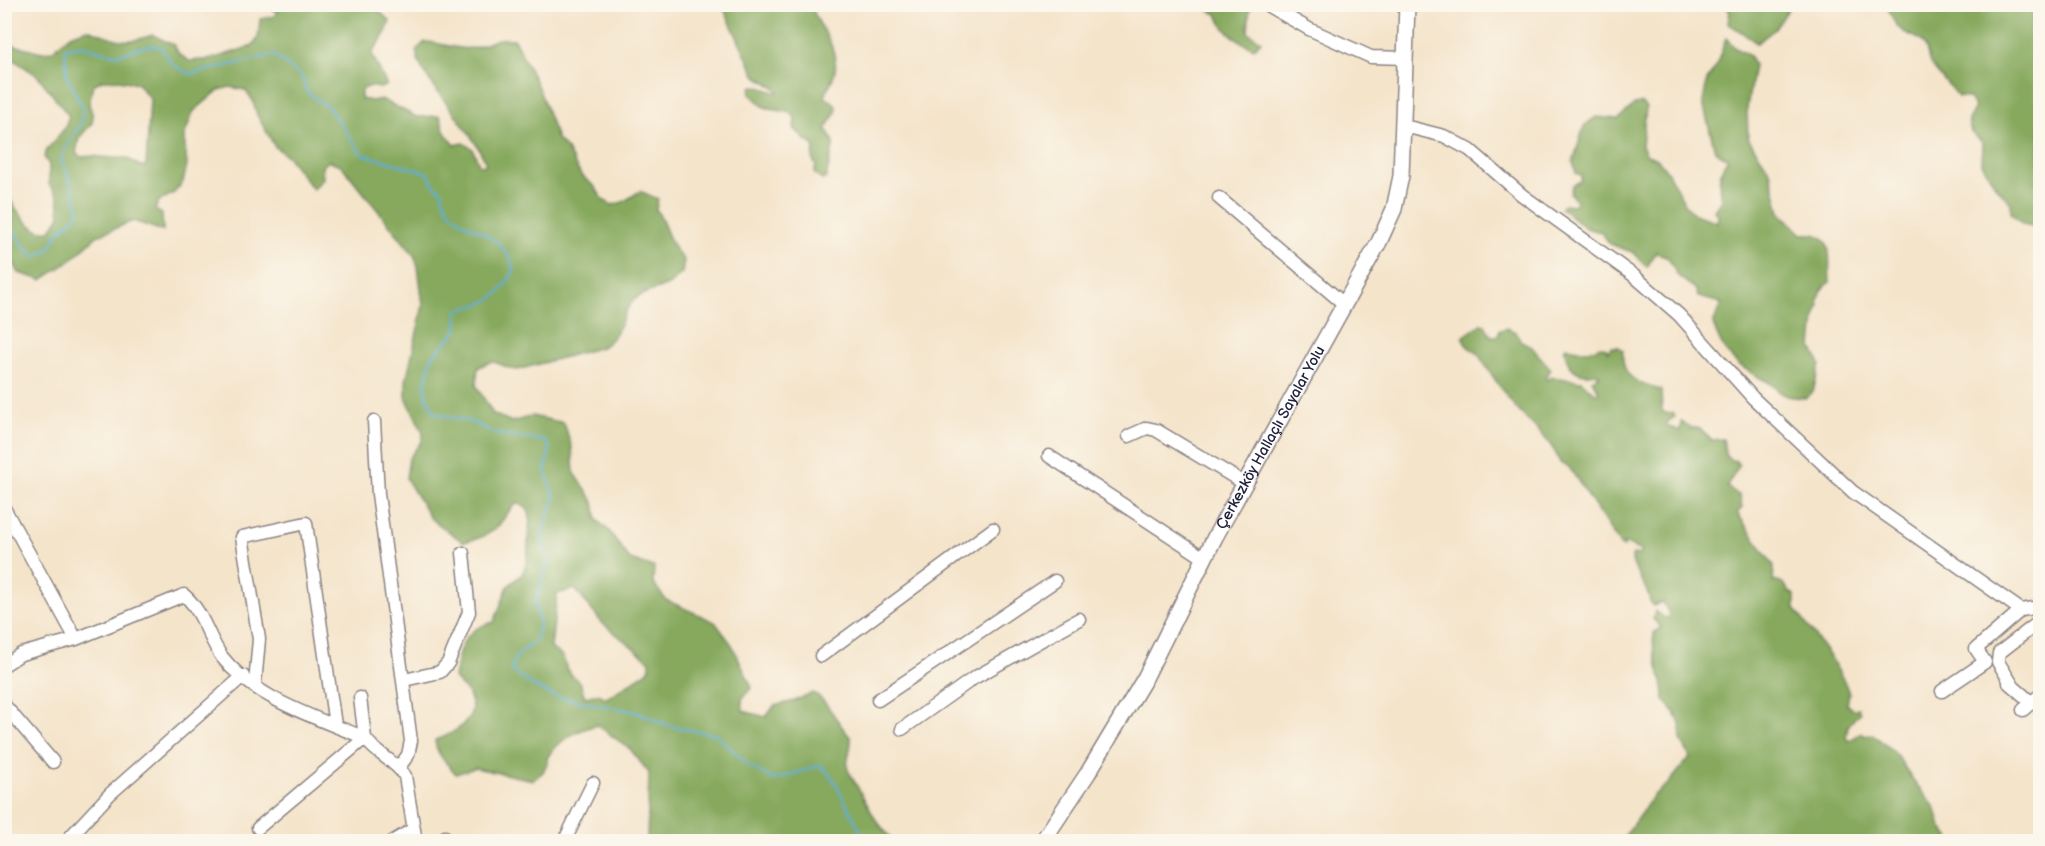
<svg xmlns="http://www.w3.org/2000/svg" width="2045" height="846" font-family="'Balsamiq Sans',sans-serif">
	<rect width="100%" height="100%" fill="#fbf7ec"/>
	<filter id="ink" filterUnits="userSpaceOnUse"><feTurbulence type="fractalNoise" baseFrequency=".0167" numOctaves="2"/><feDisplacementMap in="SourceGraphic" scale="12" xChannelSelector="R" yChannelSelector="G"/><feConvolveMatrix kernelMatrix="1 2 1 2 8 2 1 2 1" color-interpolation-filters="sRGB"/></filter>
	<filter id="wash" filterUnits="userSpaceOnUse"><feTurbulence type="fractalNoise" baseFrequency=".008" numOctaves="4" result="noise"/><feDisplacementMap in="SourceGraphic" scale="24" xChannelSelector="R" yChannelSelector="G"/><feGaussianBlur stdDeviation="1.35" result="paint"/><feColorMatrix in="noise" values="0 0 0 0 0 0 0 0 0 0 0 0 0 0 0 0 0 1.4 0 .05"/><feComposite in="paint" operator="in"/></filter>
	<g filter="url(#wash)">
		<rect width="100%" height="100%" fill="#f4e4ca"/>
		<!-- forest -->
		<path fill="#86a95d" stroke="#54664c" stroke-width="1.5" fill-rule="evenodd" d="M261,5h111l18,16c-2,13 -12,21 -18,33l15,31 -7,3 -10,-2 -9,4v9l11,2 9,-2 36,18 23,-1 5,17 10,12 8,-2 9,5 8,18 6,-1c-5,-19 -36,-57 -49,-74 -9,-14 -19,-24 -21,-41l9,-8c17,0 30,9 48,6 16,-2 18,-12 41,-9l25,50 18,50 10,11 14,25 14,12 8,13 9,5 11,-3 17,-11 18,8 -2,10c11,18 13,37 28,51l-2,13c-4,3 -9,9 -14,12 -12,6 -25,6 -35,16 -14,14 -8,30 -31,46l-85,23c-18,-2 -19,-15 -39,-2l-2,17 17,29 19,8 20,-6 32,7 8,25 2,24 20,30 3,18 12,11 21,29 24,7 -1,16 13,17 49,22 17,23 20,42 -10,12 1,12 23,6 8,-11 20,-5 19,-8c14,6 26,33 38,45 1,12 -6,22 -3,32l28,50 17,21h-246l2,-68 -19,-24 -33,-24c-22,6 -37,14 -50,33l1,4 -5,10 -10,8 -58,-12 -19,6c-9,-11 -20,-19 -21,-34 21,-7 48,-23 32,-48 -3,-5 -9,-8 -13,-14 5,-29 7,-48 40,-56l14,-36 14,-12 5,-12 3,-46 -3,-8 -9,-5c-10,6 -12,14 -19,22 -10,11 -22,14 -36,17l-33,-24 -24,-40 3,-20 13,-17 1,-8 -17,-36v-16l17,-76 -5,-38 -4,-12 -73,-90 -12,-4 -7,5 1,13 -10,10 -26,-33 -12,-9 -18,-32 -5,-16 -7,-9 -15,-3 -11,3 -26,22 -9,25 3,28 -4,17 -9,11 -15,8 -4,9 7,4 1,17 -30,-10 -36,15 -26,24 -29,20 -23,-7 -14,-26 -1,-57c10,16 26,45 46,41l10,-15 -2,-20 -9,-12v-19l-5,-8 2,-6 18,-22 5,-13 -31,-40 -33,-22v-11l37,9 10,-1 18,-16 17,-6c33,10 30,17 66,6l21,10 5,9 10,7 23,-2 40,-13 6,-8 2,-19 14,-3 4,-4zM118,80l19,3 13,16 -4,67h-6l-13,-8c-16,2 -31,-4 -46,-1l-5,-4 3,-15 13,-15 1,-7 -4,-12 4,-19 9,-5zM575,589l27,34 48,38v7l-5,5 -38,25 -9,-4 -13,3 -5,-14 -13,-13 -4,-13 -12,-9 6,-54z
			M722,5h95l-4,5c7,19 26,38 22,61 -2,11 -8,16 -10,26l9,6 3,7 -11,19 8,13 -8,36 -4,2 -8,-7 2,-7 -3,-6 1,-15 -9,-5 -11,-12 1,-11 -5,-4 -26,-6 -14,-13 1,-7 5,-1 22,7 -1,-4 -22,-14z
			M1197,5h53l-2,27 13,9 -7,7c-16,-6 -32,-18 -37,-34z
			M1725,5h66l-16,24 -18,14 -29,-20 2,-11z
			M1887,5h153v218l-8,3 -9,-2 -12,-11v-10l-15,-16 -14,-24 1,-20 -12,-11 -3,-12 7,-13 -6,-9 -11,-1c-8,-11 -19,-21 -27,-32 -4,-7 -3,-15 -8,-22 -6,-8 -12,-6 -19,-11 -10,-6 -13,-17 -17,-27z
			M1726,38l9,10 15,8 4,9 -7,43 1,30 22,33 10,41 22,22c37,-4 25,27 28,48l-8,8 -4,10 1,6 -4,11 -3,30 8,17 -7,28 -7,6c-7,-1 -18,0 -23,-4 -7,-4 -11,-11 -19,-14 -29,-15 -41,-25 -51,-56l8,-21 -23,-6 -2,-7 -18,-14 -10,-18 -12,-6 -9,15 -15,-15 -22,-8 -9,-12 -15,-4 -25,-20 3,-4 10,1 2,-4 -6,-8 2,-7 9,-6v-5l-5,-2 -3,-11 11,-36 12,-9 22,2 16,-14 8,-2 4,5 -4,38 5,9c22,4 29,41 44,56 6,6 18,7 26,11l1,-7 -4,-4 7,-11c-3,-17 -3,-27 7,-41l-13,-8 -12,-48 4,-23 9,-13z
			M1481,324l4,1 6,11h7l2,-6 7,-2 9,4 5,9 9,4 21,24 -6,9 2,2 5,-3 29,4 14,12 4,-1 -7,-12 8,-5c-7,-4 -8,0 -15,-1 -14,-1 -18,-13 -21,-24l2,-3c8,4 27,4 34,-1l6,2 2,4 3,-5h8l4,4c-3,26 15,33 38,39l1,21 6,3 5,-2 2,5 -8,5v4l13,5 1,-9 11,6h8l11,12 12,-1 3,17 5,5 4,-1 4,5 -12,22 13,9 2,12 -5,5 37,53 -1,15 11,3 5,8 6,3v14l36,49 14,25 4,10 -2,12 6,5 5,-2 2,4 -12,14 -2,12 3,3 12,-8 5,3 7,-2 23,20 21,32 18,21 6,20 11,14h-331l33,-46 14,-11 22,-27 -9,-17 -1,-16 -6,-13 -10,-11c1,-25 -14,-41 -10,-67l7,-6 -8,-8 2,-8 10,7 5,-2 -7,-14 -10,4 -3,-4c0,-15 -23,-37 -17,-48l7,1 1,-4 -17,-8v4l-4,-2 -51,-78 -9,-4c-7,-22 -28,-37 -43,-54 -14,-16 -25,-34 -37,-52 -6,-9 -16,-9 -17,-20z"/>
		<g fill="none" stroke-linecap="round" stroke-linejoin="round">
			<!-- stream -->
			<path stroke="#5cafd7" stroke-width="2" d="M4,218c12,12 18,31 31,39l13,-7 11,-18 17,-16 3,-6 -12,-39 -6,-10 7,-19 13,-18 2,-15 -16,-33 -2,-27c22,-10 37,8 55,5 20,-4 18,-11 41,-7l11,17 17,10 85,-19 28,22 5,15 22,16 33,46 66,19 5,11 9,7c5,44 60,31 72,79 -15,29 -25,33 -56,40l-1,20 -25,27 -7,27 2,14 8,15 39,10 22,11 49,7 5,8 -5,22 10,26 -13,37 6,30 -13,38 4,21 -2,16 -22,19 -4,12 24,17 22,10 79,15 34,14 47,9 31,30 26,15 47,-15 14,17 31,60"/>
		</g>
	</g>
	<g filter="url(#ink)">
		<g fill="none" stroke-linecap="round" stroke-linejoin="round">
			<!-- minor casing -->
			<g stroke="#8b8382" stroke-width="15">
				<path id="minor" d="M1265,4l44,25 62,28 35,1
					M1404,126l40,10 26,14 52,45 111,80 46,40 74,83 100,94 168,118
					M1219,198l125,106
					M374,421l4,73 33,247 -3,14 -9,12
					M1129,436l18,-8 9,2 88,53
					M1049,456l155,102
					M4,508l72,131
					M821,656l172,-127
					M4,665l17,-11 55,-15 108,-44c19,16 24,43 38,62 33,42 95,61 143,81 10,16 30,22 40,38l11,66
					M404,680l36,-8 8,-9 21,-51 -6,-59
					M2009,683l22,19
					M255,684l4,-45 -17,-102 64,-14 29,202
					M2013,686l-15,-24 1,-9 40,-31 1,2
					M1942,691l43,-29 -9,-13 45,-39 19,-3
					M878,700l177,-119
					M4,705l49,57
					M2023,710l17,-15
					M902,729l72,-51 105,-59
					M258,828l107,-90 -5,-40
					M69,838l41,-44 133,-118
					M392,842l22,-13
					M442,842l3,-5
					M564,842l29,-59"/>
			</g>
			<!-- major casing -->
			<g stroke="#8b8382" stroke-width="18">
				<g id="major">
					<path id="s1" d="M1042,842l46,-69 57,-95 70,-141 164,-295 15,-33 7,-33 6,-172"/>
				</g>
			</g>
			<!-- minor -->
			<use href="#minor" stroke="#fff" stroke-width="12"/>
			<!-- major -->
			<use href="#major" stroke="#fff" stroke-width="15"/>
		</g>
	</g>
	<g text-anchor="middle" dominant-baseline="central" stroke-width="5" stroke-linejoin="round" paint-order="stroke">
		<!-- street labels -->
		<g font-size="15" fill="#22223b" stroke="#fbf7ec">
			<text stroke="none"><textPath href="#s1" startOffset="465">Çerkezköy Hallaçlı Sayalar Yolu</textPath></text>
		</g>
	</g>
	<!-- margin -->
	<rect width="2045" height="846" fill="none" stroke="#fbf7ec" stroke-width="24"/>
</svg>
